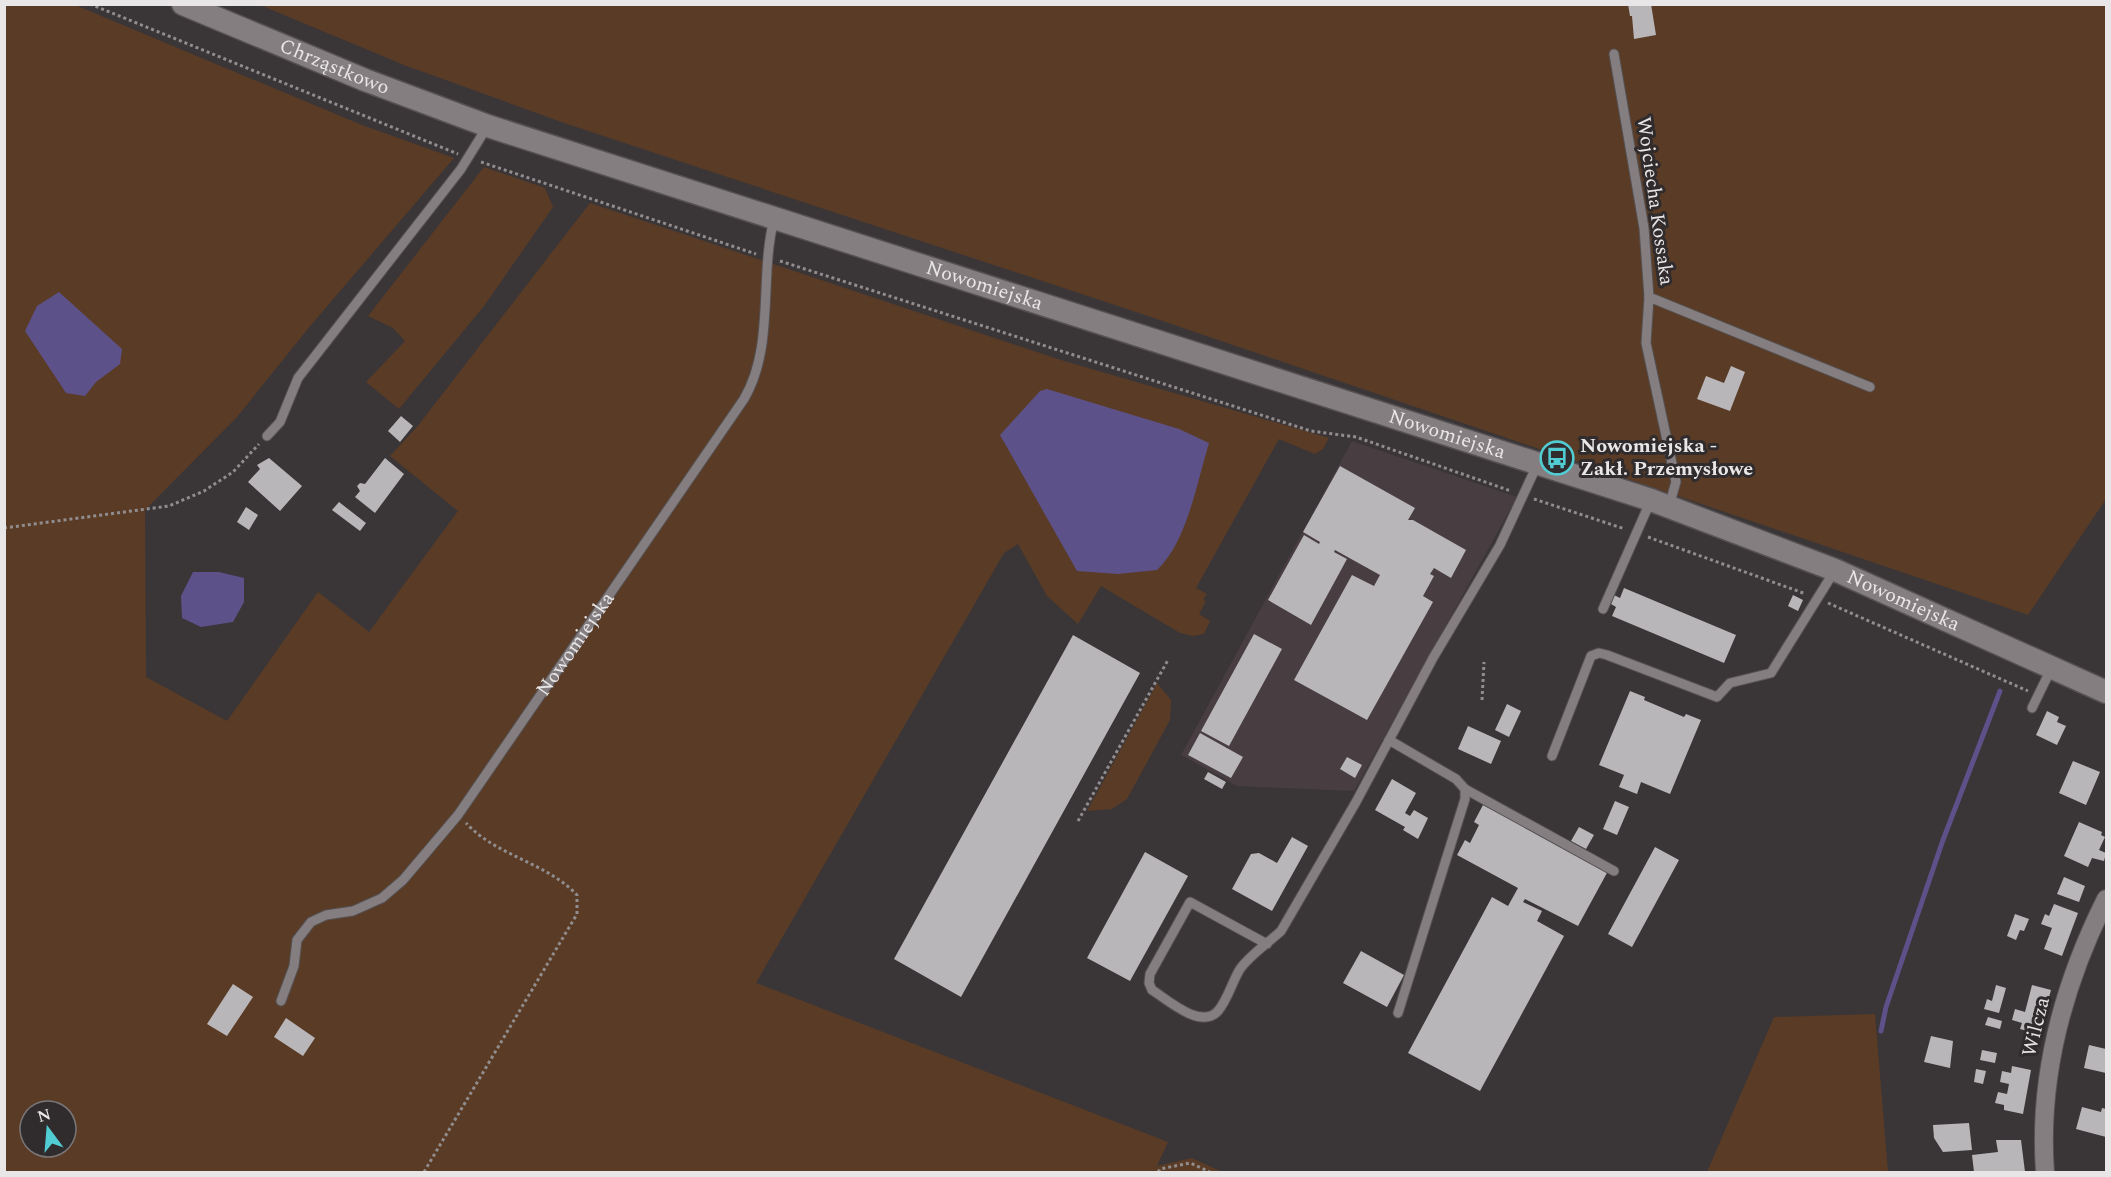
<svg xmlns="http://www.w3.org/2000/svg" width="2111" height="1177" font-family="Spectral,serif">
	<rect width="100%" height="100%" fill="#3a3537"/>
	<!-- built -->
	<path fill="#483d41" d="M1352,441l165,56 -163,294 -117,-5 -56,-31z"/>
	<!-- green -->
	<path fill="#5a3c26" fill-rule="evenodd" d="M5,5h70l287,120 92,33 -143,167 -74,92 -92,93 1,167 81,44 91,-129 51,40 89,-121 -68,-55 27,-29 173,-224 474,158 265,77 -6,11 -8,5 -36,-15 -83,149 11,6 -4,6 3,1 -7,13 11,7 -6,13 -11,2 -13,-3 -79,-47 -23,38 -31,-28 -29,-52 -14,9 -248,430 412,159 -11,24 35,-8 30,14h-1217zM30,1111h36v36h-36z
		M260,5h1846v494l-78,116 -886,-301 -575,-190 -163,-59z
		M484,167l61,21 8,19 -69,99 -85,103 -33,-27 39,-41 -12,-13 -25,-12z
		M1157,683l14,17 -1,20 -43,79 -15,10 -25,2z
		M1875,1014l13,158h-181l67,-155z"/>
	<!-- water -->
	<path fill="#5d5189" d="M59,292l63,57 -2,15 -24,18 -11,14 -19,-3 -41,-62 12,-25z
		M1047,389l132,40 30,14c-12,39 -22,99 -52,127l-39,4 -41,-3 -77,-136 40,-44z
		M193,572h26l25,6v24l-11,20 -32,5 -19,-9 -1,-22z"/>
	<g fill="none" stroke-linecap="round" stroke-linejoin="round">
		<!-- stream -->
		<path stroke="#5d5189" stroke-width="5" d="M1881,1031l5,-24 57,-167 57,-149"/>
	</g>
	<!-- building -->
	<path fill="#b9b6ba" d="M1628,4h23l5,31 -22,4 -2,-23h-2z
		M1731,366l14,6 -15,39 -33,-12 9,-23 18,7z
		M401,416l12,10 -13,16 -12,-11z
		M269,458l33,28 -22,25 -32,-29 12,-13 -3,-4z
		M385,458l19,16 -29,39 -20,-16 5,-6 -3,-5 3,-3 5,1z
		M1340,466l75,42 -7,12h5l53,30 -15,28 -17,-10 -4,6 4,2 -11,20 10,6 -66,118 -73,-40 58,-105 22,11 6,-11 -45,-25 -1,2 13,7 -36,66 -43,-25 36,-65 15,9 1,-2 -17,-10z
		M339,502l27,21 -6,8 -28,-21z
		M246,507l12,8 -9,15 -12,-8z
		M1624,588l112,47 -12,28 -112,-47 4,-9 -5,-3 3,-9 6,3z
		M1793,595l10,5 -5,11 -10,-5z
		M1254,634l28,15 -53,97 -28,-15z
		M1073,635l67,38 -179,324 -67,-38z
		M1630,691l15,6 -1,3 40,17 2,-3 15,6 -31,74 -29,-12 -4,12 -18,-7 5,-12 -25,-10z
		M1507,704l14,7 -12,26 -14,-7z
		M2047,711l12,6 -2,5 9,4 -9,19 -21,-10z
		M1468,726l33,15 -10,23 -33,-15z
		M1200,733l43,24 -12,21 -43,-23z
		M1347,757l15,8 -7,13 -15,-9z
		M2073,761l27,11 -14,33 -27,-12z
		M1208,772l18,10 -4,7 -18,-10z
		M1392,779l24,14 -11,20 5,3 4,-6 14,8 -10,21 -15,-9 2,-3 -30,-17z
		M1615,801l14,6 -12,28 -14,-6z
		M1483,805l125,66 -30,55 -53,-27 -2,3 19,9 -5,10 27,15 -84,155 -72,-38 84,-156 16,9 10,-18 -61,-33 8,-15 5,3 9,-18 -5,-3z
		M2079,822l23,10 -1,3 4,2 -6,13 7,3 -2,8 -12,-3 -4,9 -24,-11z
		M1579,827l15,8 -8,14 -15,-8z
		M1292,837l16,9 -36,65 -40,-22 19,-35 8,-1 18,10z
		M1655,847l24,13 -47,87 -24,-13z
		M1145,852l43,24 -58,105 -43,-23z
		M2064,877l21,9 -6,16 -22,-8z
		M2054,904l24,9 -16,43 -18,-7 8,-21 -11,-4 4,-10 4,2z
		M2015,914l14,5 -5,12 -4,-1 -4,10 -9,-4z
		M1361,951l43,24 -17,32 -44,-24z
		M233,984l20,13 -26,39 -20,-12z
		M1996,985l10,3 -7,25 -15,-4 3,-10 5,2z
		M2032,985l19,5 -12,44 -19,-5 2,-6 -10,-3 3,-11 10,3z
		M1988,1017l14,4 -2,8 -15,-4z
		M286,1018l29,20 -12,18 -29,-19z
		M1931,1036l22,5 -3,27 -26,-6z
		M2089,1045l17,4v24l-22,-5z
		M1982,1050l15,3 -2,10 -15,-3z
		M2012,1066l19,4 -8,44 -19,-4v-5l-9,-2 3,-11 9,2 2,-10 -9,-2 2,-11 9,2z
		M1976,1069l10,2 -3,13 -9,-2z
		M2082,1107l19,5 1,-4 4,1v28l-30,-8z
		M1969,1123l3,27 -29,2 -9,-14 -1,-13z
		M1996,1140h25l4,32h-51l-2,-17 26,-3z"/>
	<g fill="none" stroke-linecap="round" stroke-linejoin="round">
		<!-- service casing -->
		<g stroke="#555152" stroke-width="11">
			<g id="service">
				<path d="M1614,54l30,174 5,69 221,90"/>
				<path d="M1649,297l-3,46 30,139 -7,24"/>
				<path d="M267,436l13,-14 18,-44 163,-209 26,-42"/>
				<path d="M1603,609l48,-109"/>
				<path d="M2032,708l19,-39"/>
				<path d="M1389,740l67,39 9,10v10l-67,214"/>
				<path d="M1552,756l39,-100 8,-3 8,2 110,42 13,-14 41,-10 64,-103"/>
				<path d="M1465,789l149,82"/>
				<path d="M1267,944l-77,-42 -40,72 -1,9 3,7c16,10 49,40 66,21 10,-12 14,-29 22,-42 10,-14 28,-26 41,-38l75,-129 77,-144 67,-113 38,-82"/>
				<path id="s1" d="M281,1001l13,-35 3,-26 14,-18 15,-7 27,-4 29,-13 21,-18 55,-65 286,-416c31,-53 15,-121 30,-180"/>
			</g>
		</g>
		<!-- minor casing -->
		<g stroke="#555152" stroke-width="20">
			<path id="minor" d="M2045,1172c-7,-96 18,-187 61,-273"/>
		</g>
		<!-- tertiary casing -->
		<g stroke="#555152" stroke-width="25">
			<g id="tertiary">
				<path id="s2" d="M183,4l182,76 123,46 1163,374 184,70 271,122"/>
			</g>
		</g>
		<!-- path -->
		<path stroke="#918d8e" stroke-width="3" stroke-dasharray="3 3" stroke-linecap="butt" d="M90,4l368,150
			M481,162l275,92
			M780,261l531,170 45,6 155,54
			M1534,499l91,30
			M4,528l165,-22 35,-15 29,-19 26,-28
			M1648,537l158,57
			M1828,603l200,88
			M1482,700l2,-38
			M1078,821l90,-161
			M424,1172l153,-258v-19c-31,-33 -81,-39 -111,-72
			M1158,1172l2,-3 30,-6 20,9"/>
		<!-- service -->
		<use href="#service" stroke="#847e80" stroke-width="9"/>
		<!-- minor -->
		<use href="#minor" stroke="#847e80" stroke-width="18"/>
		<!-- tertiary -->
		<use href="#tertiary" stroke="#847e80" stroke-width="22"/>
	</g>
	<!-- icons -->
	<defs>
		<g id="bus-ring" transform="scale(1.725)"><circle r="9.5" fill="#302b2d" stroke="#51ccd3" stroke-width="1.5"/><path d="M-5-6H5V4H4V6H2V4H-2V6H-4V4H-5ZM-3.5-4V0h7V-4ZM-3.5 1.2v1.5H-2V1.2ZM2 1.2v1.5H3.5V1.2Z" fill="#51ccd3"/></g>
	</defs>
	<g fill-rule="evenodd">
		<use href="#bus-ring" x="1557" y="458"/>
	</g>
	<g text-anchor="middle" dominant-baseline="central" stroke-width="6" stroke-linejoin="round" paint-order="stroke">
		<!-- street labels -->
		<g font-size="20" fill="#e9e6e7" stroke="#302b2d">
			<text stroke="none"><textPath href="#s2" startOffset="164">Chrząstkowo</textPath></text>
			<text transform="translate(1655 201) rotate(82)">Wojciecha Kossaka</text>
			<text stroke="none"><textPath href="#s2" startOffset="850">Nowomiejska</textPath></text>
			<text stroke="none"><textPath href="#s2" startOffset="1336">Nowomiejska</textPath></text>
			<text stroke="none"><textPath href="#s2" startOffset="1822">Nowomiejska</textPath></text>
			<text stroke="none"><textPath href="#s1" startOffset="482">Nowomiejska</textPath></text>
			<text transform="translate(2036 1027) rotate(-76)">Wilcza</text>
		</g>
		<!-- poi labels -->
		<g font-size="20" font-weight="bold" fill="#e9e6e7" stroke="#302b2d" text-anchor="start">
			<text x="1580" y="446">Nowomiejska -<tspan x="1580" dy="23">Zakł. Przemysłowe</tspan></text>
		</g>
	</g>
	<!-- border -->
	<rect width="2111" height="1177" fill="none" stroke="#e9e6e7" stroke-width="12"/>
	<!-- north arrow -->
	<g transform="translate(48 1129) rotate(344)"><circle r="28" fill="#302b2d" stroke="#7a7677" stroke-width="1.5"/>
	<path d="M0-4.5L10 22L0 15L-10 22Z" fill="#51ccd3"/>
	<text y="-9" font-size="16" font-weight="bold" text-anchor="middle" fill="#e9e6e7">N</text>
	</g>
</svg>
